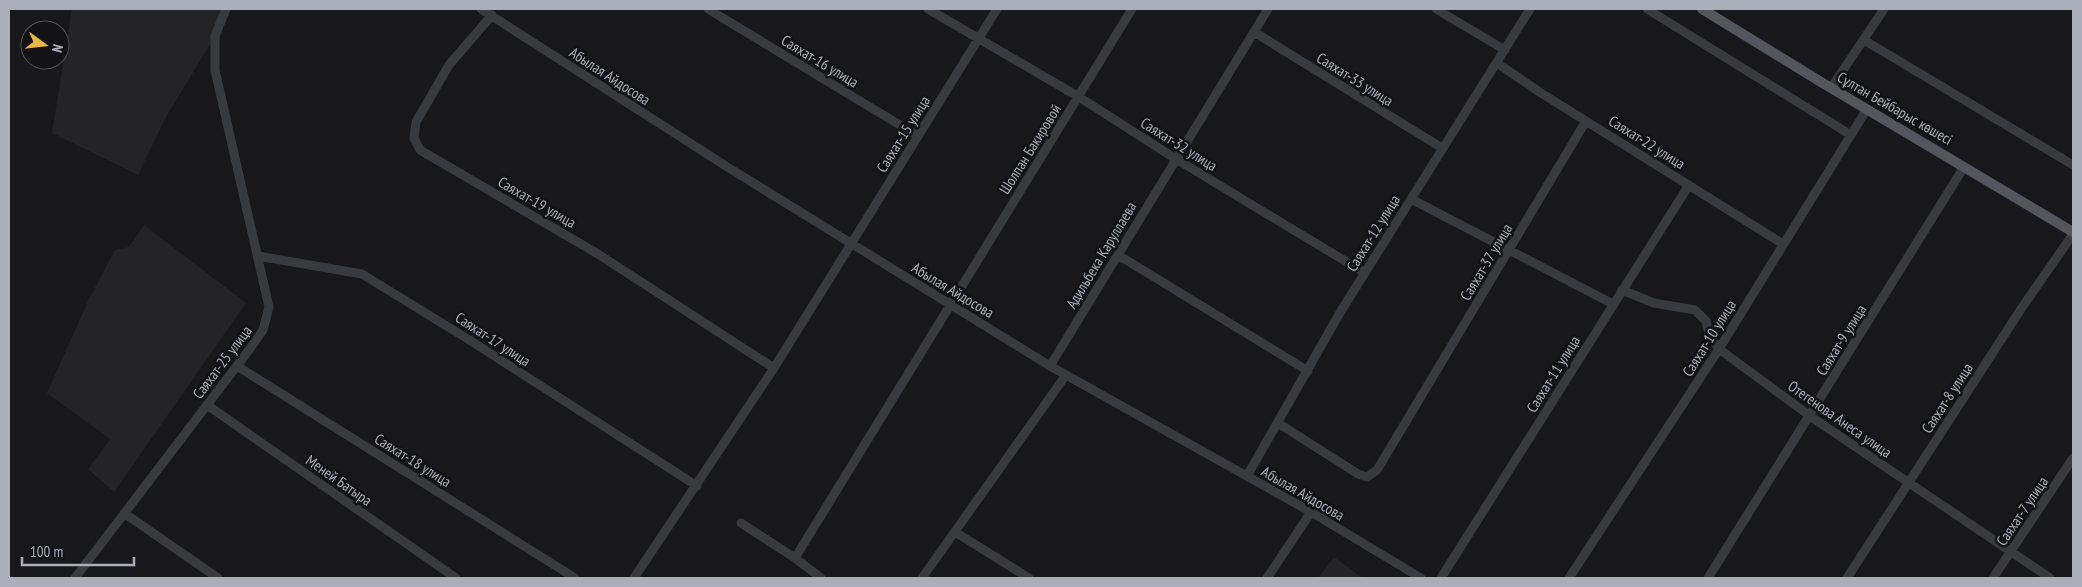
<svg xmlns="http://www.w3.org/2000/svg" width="2082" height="587" font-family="'PT Sans Narrow',sans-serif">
	<rect width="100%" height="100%" fill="#18181a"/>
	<!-- built -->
	<path fill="#242427" d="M72,9h153l-10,27 -49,81 -28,58 -86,-42z
		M144,225l102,78 -132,189 -26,-23 22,-30 -63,-46 41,-92 27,-51 14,-3z
		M1334,557l29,21h-45z"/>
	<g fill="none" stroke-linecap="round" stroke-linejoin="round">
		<!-- minor -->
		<path stroke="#393a3e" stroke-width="9" d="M481,9l248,159 321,198 261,146 110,66
			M708,9l210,127
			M928,9l151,88 97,62 189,114
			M1436,9l69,41
			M1647,9l204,126
			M492,15l-43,50 -33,57 -2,16 6,12 178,104 176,114
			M1254,32l188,116
			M1864,40l209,125
			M1497,63l44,30 242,151
			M1831,88l53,-79
			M1411,199l202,105
			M1118,255l190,116
			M258,256l104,18 109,67 226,145
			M1622,290l32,13 41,7 11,11 4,15 9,13 91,67 240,162
			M237,366l338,212
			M1050,366l218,-357
			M207,405l249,173
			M1278,423l80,51 9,3 10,-7 209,-349
			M1247,476l94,-165 189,-302
			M124,513l94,65
			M741,523l54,35 26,20
			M955,532l74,46
			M795,558l337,-549
			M75,578l174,-228 14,-20 6,-23 -54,-237v-34l11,-27
			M634,578l140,-210 223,-359
			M922,578l144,-203
			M1267,578l44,-66
			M1441,578l248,-393
			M1569,578l150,-229 148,-240
			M1708,578l256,-411
			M1847,578l174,-269 52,-75
			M1993,578l80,-120"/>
		<!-- major -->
		<path stroke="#55565d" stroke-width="10" d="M1702,9l119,73 252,150"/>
	</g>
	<g text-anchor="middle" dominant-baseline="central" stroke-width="5" stroke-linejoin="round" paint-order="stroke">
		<!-- street labels -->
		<g font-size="15" fill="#abaeb9" stroke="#131315">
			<text transform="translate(820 61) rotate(31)">Саяхат-16 улица</text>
			<text transform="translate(610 76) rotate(33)">Абылая Айдосова</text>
			<text transform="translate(1355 79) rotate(32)">Саяхат-33 улица</text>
			<text transform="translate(1895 108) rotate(30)">Сұлтан Бейбарыс көшесі</text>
			<text transform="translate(903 134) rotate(-58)">Саяхат-15 улица</text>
			<text transform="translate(1647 142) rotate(32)">Саяхат-22 улица</text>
			<text transform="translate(1179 144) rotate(32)">Саяхат-32 улица</text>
			<text transform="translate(1030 149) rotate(-58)">Шолпан Бакировой</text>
			<text transform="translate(537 202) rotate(30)">Саяхат-19 улица</text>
			<text transform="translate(1373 233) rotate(-58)">Саяхат-12 улица</text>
			<text transform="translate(1101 255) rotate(-59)">Адильбека Каруллаева</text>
			<text transform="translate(1486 262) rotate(-59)">Саяхат-37 улица</text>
			<text transform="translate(953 290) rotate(31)">Абылая Айдосова</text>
			<text transform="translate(1709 338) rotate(-58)">Саяхат-10 улица</text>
			<text transform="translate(493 339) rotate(33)">Саяхат-17 улица</text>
			<text transform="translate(1841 340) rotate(-58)">Саяхат-9 улица</text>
			<text transform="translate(222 362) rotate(-53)">Саяхат-25 улица</text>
			<text transform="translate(1553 374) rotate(-58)">Саяхат-11 улица</text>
			<text transform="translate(1947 398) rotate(-57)">Саяхат-8 улица</text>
			<text transform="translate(1840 419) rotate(35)">Отегенова Анеса улица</text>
			<text transform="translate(413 460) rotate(32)">Саяхат-18 улица</text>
			<text transform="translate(339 480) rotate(35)">Меней Батыра</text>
			<text transform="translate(1303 493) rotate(30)">Абылая Айдосова</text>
			<text transform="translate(2022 511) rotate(-56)">Саяхат-7 улица</text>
		</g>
	</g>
	<!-- border -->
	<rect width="2082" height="587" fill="none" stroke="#abaeb9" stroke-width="20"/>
	<!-- north arrow -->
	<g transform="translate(45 45) rotate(105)"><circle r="24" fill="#131315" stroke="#505157"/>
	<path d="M0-4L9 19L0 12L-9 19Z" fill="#eab740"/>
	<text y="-8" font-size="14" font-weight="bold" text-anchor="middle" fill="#abaeb9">N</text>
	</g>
	<!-- scale -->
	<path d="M22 557v8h112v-8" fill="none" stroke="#abaeb9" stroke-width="2.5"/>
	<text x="30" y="557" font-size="15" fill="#abaeb9" stroke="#131315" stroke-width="4" paint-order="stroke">100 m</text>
</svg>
